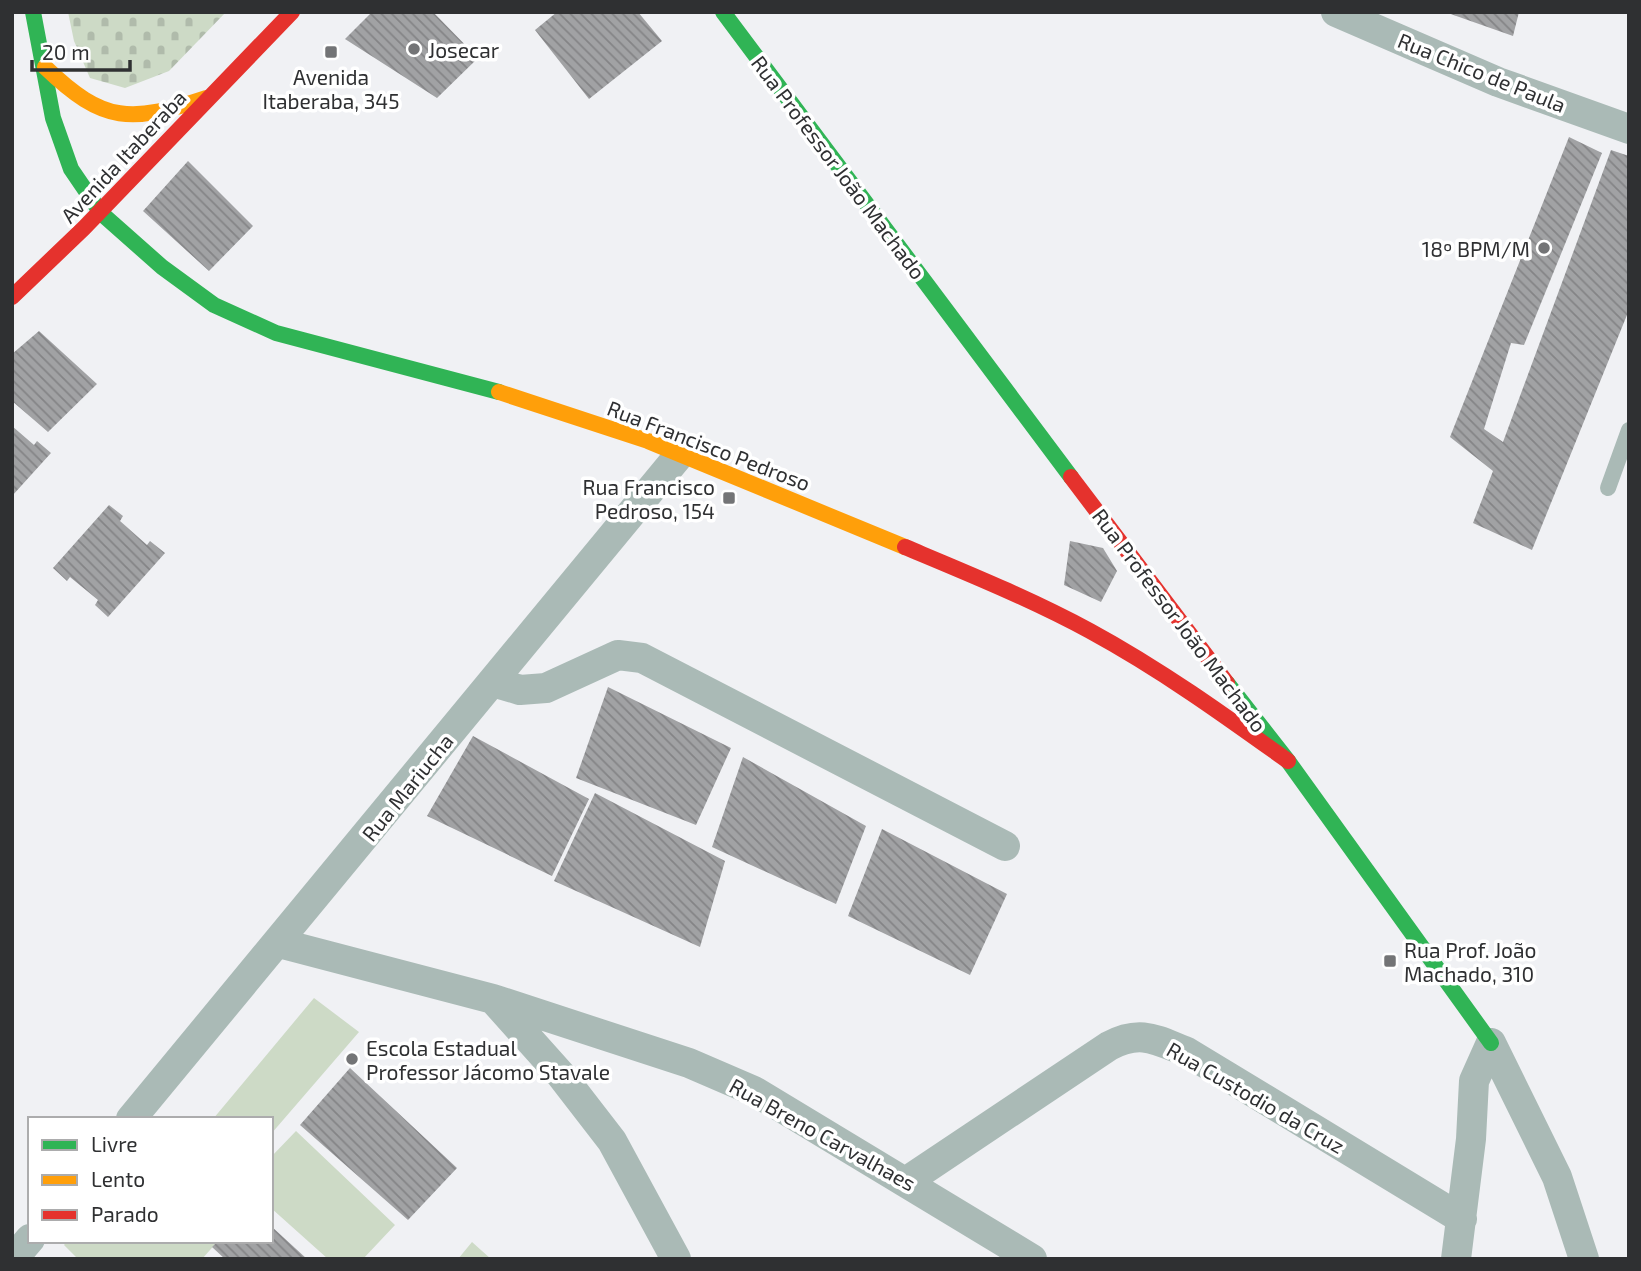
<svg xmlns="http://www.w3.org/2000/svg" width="1641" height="1271" font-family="'Exo 2',sans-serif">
	<defs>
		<pattern id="cemetery-stones" width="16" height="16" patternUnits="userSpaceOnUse" patternTransform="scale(1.75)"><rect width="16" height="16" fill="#cddac6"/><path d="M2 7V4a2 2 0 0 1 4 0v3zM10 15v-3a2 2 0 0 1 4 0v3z" fill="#b0bbab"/></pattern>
		<pattern id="building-back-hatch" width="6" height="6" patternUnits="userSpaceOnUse" patternTransform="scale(1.75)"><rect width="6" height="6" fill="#a1a2a4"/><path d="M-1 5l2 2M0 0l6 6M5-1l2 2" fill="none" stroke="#848486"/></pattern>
	</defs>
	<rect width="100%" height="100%" fill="#f0f1f4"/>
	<!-- cemetery -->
	<path fill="url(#cemetery-stones)" d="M68,12h158l-57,59 -44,17 -35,-10 -16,-37z"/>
	<!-- pitch -->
	<path fill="#cddac6" d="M314,998l45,34 -88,102v-15h-58z
		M296,1131l99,94 -32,34h-35l-57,-51v-51z
		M67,1241h151l-16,18h-124l-14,-14z
		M472,1242l19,17h-33z"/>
	<!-- building -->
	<path fill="url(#building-back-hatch)" d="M372,12h61l45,46 -41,40 -92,-59z
		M557,12h81l24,29 -73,58 -54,-69z
		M1445,12h74l-6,24z
		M1569,137l33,16 -78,192 -13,-2 -27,86 19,13 108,-292 18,6v154l-97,240 -59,-27 20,-52 -43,-34z
		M188,161l65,65 -44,45 -66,-60z
		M39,331l58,53 -49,48 -36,-31v-47z
		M12,426l22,19 3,-4 14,12 -39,43z
		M109,505l14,11 -3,5 27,24 3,-4 15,12 -57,64 -13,-12 3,-5 -28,-23 -3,4 -14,-13z
		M1070,541l33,7 14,23 -16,31 -37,-17z
		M608,687l123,61 -35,77 -120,-47z
		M473,736l116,63 -37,77 -125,-60z
		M743,757l123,69 -30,78 -124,-57z
		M595,793l130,68 -25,86 -146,-66z
		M882,829l125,65 -37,81 -122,-59z
		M350,1068l107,100 -49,52 -108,-95z
		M271,1226l36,33h-82l-13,-12 6,-6h53z"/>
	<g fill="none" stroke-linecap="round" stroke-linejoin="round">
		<!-- lane -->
		<path stroke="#aabab6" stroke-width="16" d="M1608,488l21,-58"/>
		<!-- street -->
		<path stroke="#aabab6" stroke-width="30" d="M1336,12l162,70 131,47
			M493,682l27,8 26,-2 72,-33 24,3 363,188
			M279,943l214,56 196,64 65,28 278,168
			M493,999l68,76 51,66 64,118
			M1491,1043l66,134 27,82
			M131,1119l550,-666
			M907,1181l202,-135c32,-17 47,-6 78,6l275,167
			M13,1259l17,-20
			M1456,1259l15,-120 3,-58 17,-38"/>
		<!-- fast -->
		<path stroke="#30b455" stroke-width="16" d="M33,12l20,106 18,51 30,44 61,54 52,38 62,28 223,59
			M723,12l348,465
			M1227,683l61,78 203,282"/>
		<!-- slow -->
		<path stroke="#ff9f0a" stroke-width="16" d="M45,67c59,57 86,56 161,31
			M499,392l149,49 257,106"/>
		<!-- jam -->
		<path stroke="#e5322d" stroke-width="16" d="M12,297l72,-69 208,-216
			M1071,477l156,206
			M905,547c62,26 126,52 185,84 70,38 134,84 198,130"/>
	</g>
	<!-- markers -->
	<g fill="#737476" stroke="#fff" stroke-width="2.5">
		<circle cx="414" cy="49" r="7"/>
		<rect x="324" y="45" width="14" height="14" rx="3.5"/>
		<circle cx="1544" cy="248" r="7"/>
		<rect x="722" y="491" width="14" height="14" rx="3.5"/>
		<rect x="1383" y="954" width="14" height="14" rx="3.5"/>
		<circle cx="352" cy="1059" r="7"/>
	</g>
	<g text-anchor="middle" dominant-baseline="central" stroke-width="7" stroke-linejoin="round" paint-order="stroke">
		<!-- poi labels -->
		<g font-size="21" fill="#2f3032" stroke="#fff" text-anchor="start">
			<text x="428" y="49">Josecar</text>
			<text x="331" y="76" text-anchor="middle">Avenida<tspan x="331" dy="24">Itaberaba, 345</tspan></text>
			<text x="1530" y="248" text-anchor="end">18º BPM/M</text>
			<text x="715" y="486" text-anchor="end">Rua Francisco<tspan x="715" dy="24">Pedroso, 154</tspan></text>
			<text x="1404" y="949">Rua Prof. João<tspan x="1404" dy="24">Machado, 310</tspan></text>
			<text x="366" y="1047">Escola Estadual<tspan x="366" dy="24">Professor Jácomo Stavale</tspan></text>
		</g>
		<!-- street labels -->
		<g font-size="21" fill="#2f3032" stroke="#fff">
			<text transform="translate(1482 72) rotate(22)">Rua Chico de Paula</text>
			<text transform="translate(123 156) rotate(-47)">Avenida Itaberaba</text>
			<text transform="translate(839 167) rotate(53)">Rua Professor João Machado</text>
			<text transform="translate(709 445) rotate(21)">Rua Francisco Pedroso</text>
			<text transform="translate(1180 620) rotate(53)">Rua Professor João Machado</text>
			<text transform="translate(407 787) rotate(-51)">Rua Mariucha</text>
			<text transform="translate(1256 1097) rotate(30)">Rua Custodio da Cruz</text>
			<text transform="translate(823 1134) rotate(29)">Rua Breno Carvalhaes</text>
		</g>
	</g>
	<!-- border -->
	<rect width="1641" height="1271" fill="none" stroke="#2f3032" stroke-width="28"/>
	<!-- legend -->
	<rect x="28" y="1117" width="245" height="126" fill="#ffffff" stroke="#acacad" stroke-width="2"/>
	<rect x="42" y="1140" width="35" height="10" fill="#30b455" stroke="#acacad" stroke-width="2"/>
	<text x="91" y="1152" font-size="21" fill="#2f3032">Livre</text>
	<rect x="42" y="1175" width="35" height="10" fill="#ff9f0a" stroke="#acacad" stroke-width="2"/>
	<text x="91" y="1187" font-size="21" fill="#2f3032">Lento</text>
	<rect x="42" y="1210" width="35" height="10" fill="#e5322d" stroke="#acacad" stroke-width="2"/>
	<text x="91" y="1222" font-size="21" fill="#2f3032">Parado</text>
	<!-- scale -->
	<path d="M32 60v10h98v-10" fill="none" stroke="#2f3032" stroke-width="3.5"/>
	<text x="42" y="60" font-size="21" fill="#2f3032" stroke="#ffffff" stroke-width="5" paint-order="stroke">20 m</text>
</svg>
